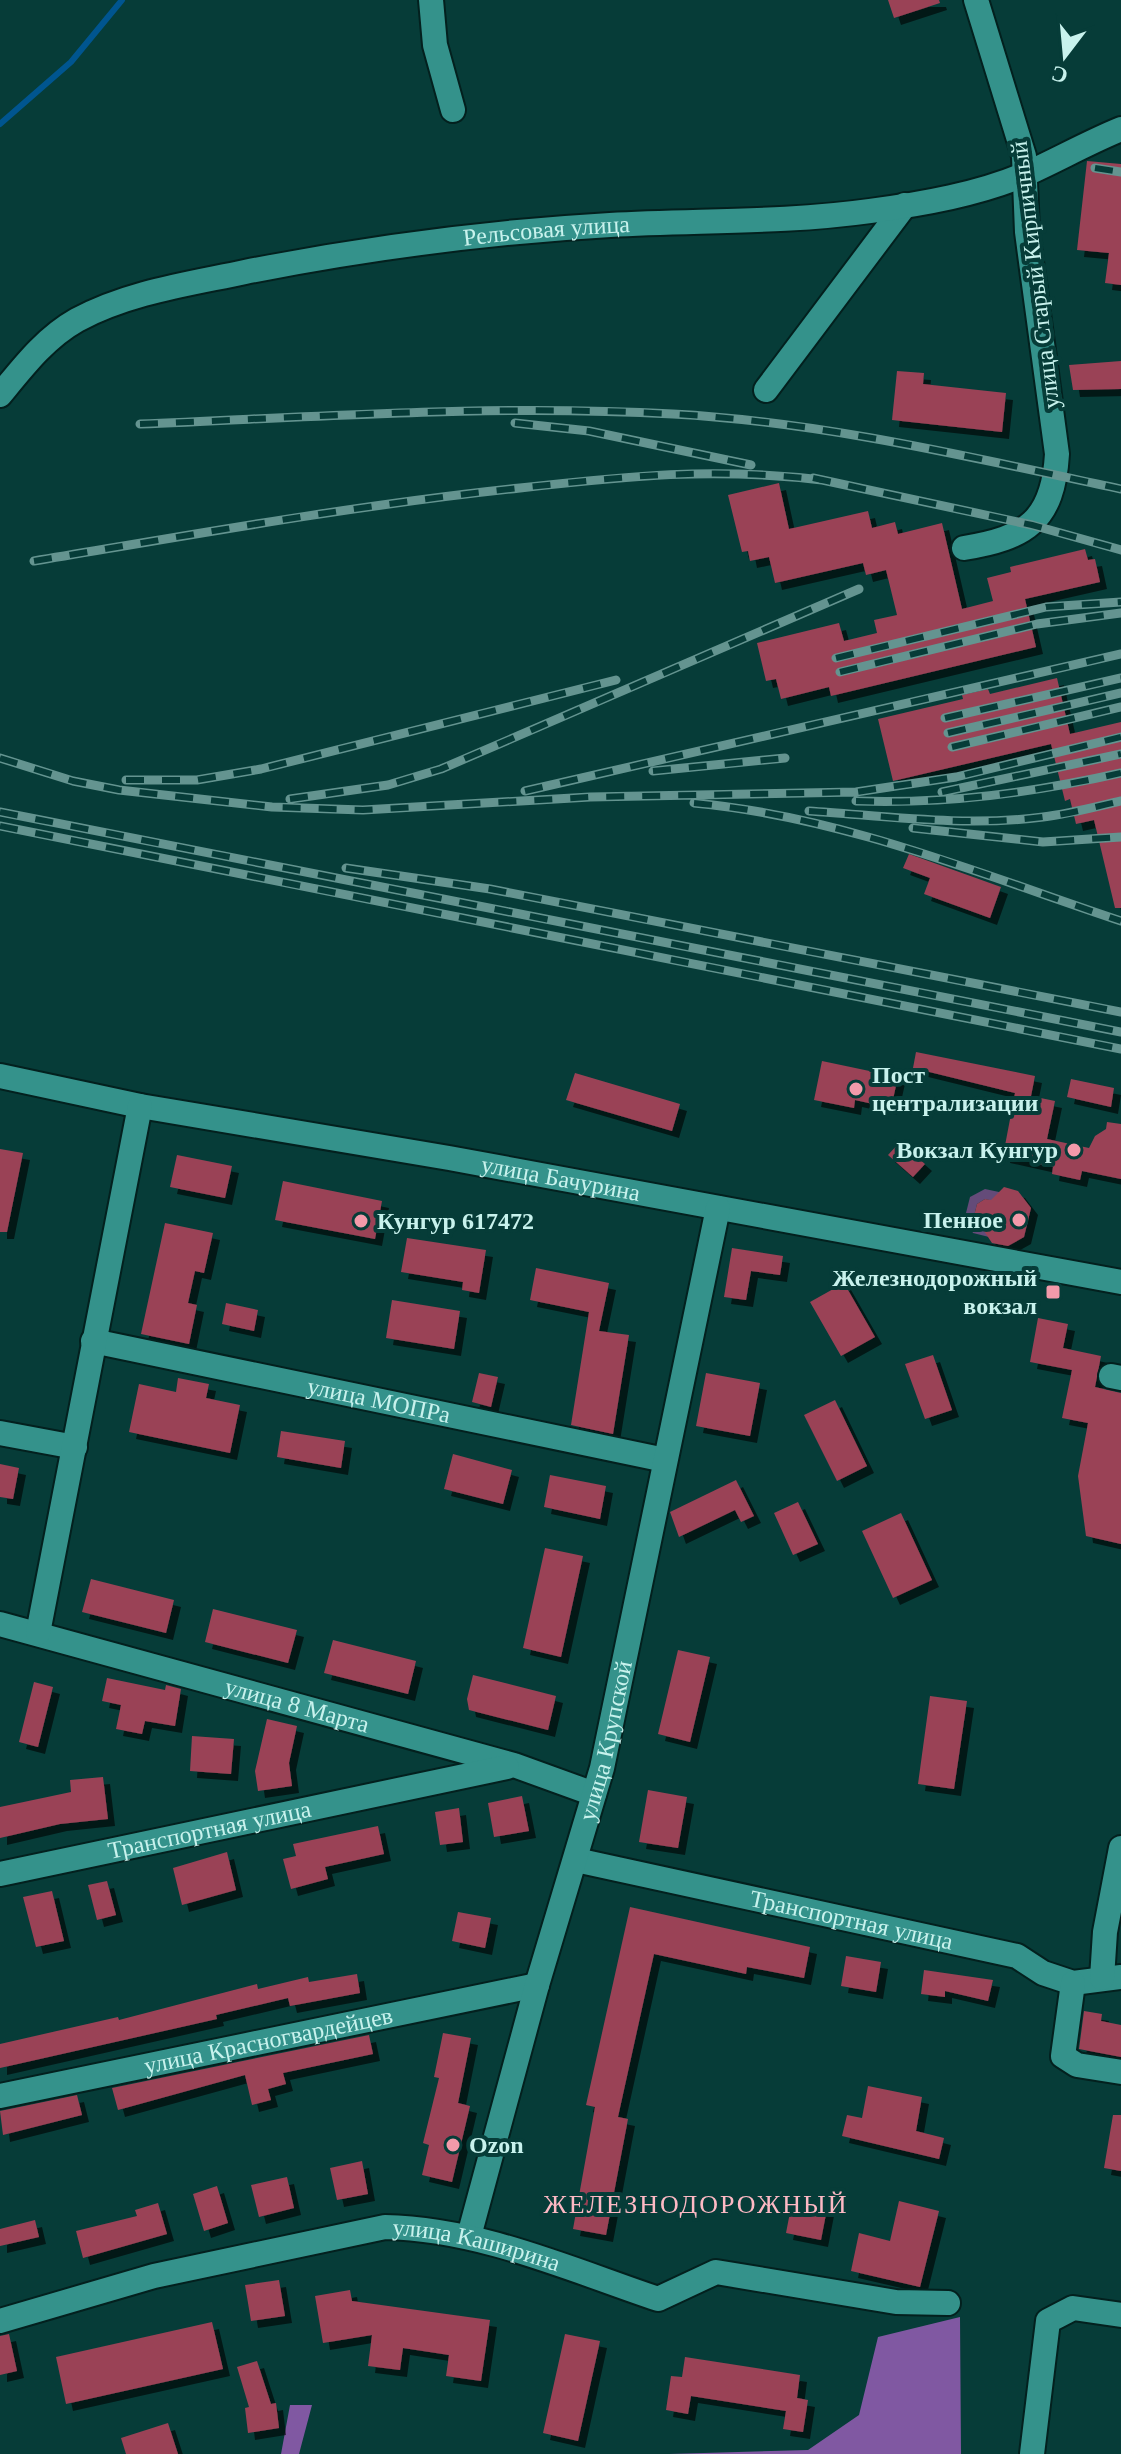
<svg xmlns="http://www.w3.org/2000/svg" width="1121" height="2454" font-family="'Times New Roman',serif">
	<defs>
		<filter id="shadow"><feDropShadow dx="7" dy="7" stdDeviation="0" flood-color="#0009"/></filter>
	</defs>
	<rect width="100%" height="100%" fill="#063c38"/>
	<!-- green -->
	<path fill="#644b79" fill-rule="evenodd" d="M985,1189l14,3 11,16 -5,20 -16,9 -16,-4 -8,-16 5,-20zM985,1199l13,3 6,8 -3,12 -8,6 -14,-3 -5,-9 3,-12z"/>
	<!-- forest -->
	<path fill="#8058a2" d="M960,2317l1,137h-292l139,-4 51,-35 19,-78z
		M290,2405h22l-13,49h-18z"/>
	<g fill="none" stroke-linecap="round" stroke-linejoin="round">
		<!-- stream -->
		<path stroke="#00558f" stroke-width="6" d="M0,124l71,-62 51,-62"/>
	</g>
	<!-- building -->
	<path fill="#9a4256" filter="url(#shadow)" d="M888,0h51l1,3 -46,15z
		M1087,161l34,3v121l-16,-2 4,-30 -32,-3z
		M1121,361v28l-48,1 -4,-25z
		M897,371l27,2 -1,11 83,9 -4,39 -110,-12z
		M779,483l10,46 79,-18 4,17 23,-6 3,12 44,-11 20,86 31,-8 -6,-23 24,-6 -1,-5 75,-18 3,11 7,-1 5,23 -75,17 11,48 -205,49 -2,-9 -48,12 -5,-20 -10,2 -9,-38 82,-20 5,18 33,-8 -3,-13 23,-5 -11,-45 -20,5 -3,-12 -88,20 -6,-26 -19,4 -2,-10 -6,1 -14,-57z
		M1057,678l13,56 51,-12v186h-6l-21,-88 -18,4 -6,-25 -5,2 -14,-57 -158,37 -15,-62 85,-20 -1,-4 26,-6 2,5z
		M909,854l92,33 -11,31 -66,-24 6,-16 -27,-10z
		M916,1052l119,24 -4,20 24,5 -8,38 42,9 6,-12 11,-7 1,-7 14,2v55l-39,-8 -2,9 -28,-6 1,-7 -50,-11 12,-63 -102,-25z
		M822,1061l76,16 -7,31 -36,-8 -1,8 -40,-8z
		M575,1073l105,31 -8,27 -106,-31z
		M1071,1079l43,9 -3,19 -44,-10z
		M900,1142l25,22 -12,13 -25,-22z
		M0,1149l23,4 -16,79h-7z
		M177,1155l55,11 -7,32 -55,-11z
		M283,1181l99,20 -7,38 -100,-19z
		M1004,1187l14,4 13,17 -7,29 -16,9 -16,-3 -18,-27 3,-12 8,-5 6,1z
		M165,1223l48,10 -9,40 -9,-2 -7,32 9,2 -8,39 -48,-10z
		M407,1238l79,12 -7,43 -17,-3 1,-8 -62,-10z
		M732,1248l51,8 -3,19 -29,-4 -5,29 -22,-3z
		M536,1268l73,15 -10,48 30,4 -16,99 -42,-9 18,-113 -59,-12z
		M844,1283l31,54 -34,19 -31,-54z
		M392,1300l68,11 -6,38 -68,-11z
		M226,1303l32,7 -4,21 -32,-7z
		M1038,1318l30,6 -5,24 38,8 -6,31 26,6v151l-35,-8 -8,-60 10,-53 -26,-5 10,-48 -42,-8z
		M933,1355l19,55 -27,9 -20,-55z
		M479,1373l19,4 -7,30 -19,-5z
		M706,1373l54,10 -10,53 -54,-10z
		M178,1378l31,6 -3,14 34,7 -10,48 -101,-21 10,-48 37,8z
		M835,1400l32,66 -30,15 -33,-66z
		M281,1431l64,10 -4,27 -64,-11z
		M453,1454l59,16 -9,34 -59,-15z
		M0,1464l19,4 -6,31 -13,-2z
		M550,1475l56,11 -6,33 -56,-12z
		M736,1480l18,36 -13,6 -6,-12 -56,27 -9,-25z
		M798,1502l20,42 -25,11 -19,-42z
		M901,1513l31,67 -39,18 -31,-67z
		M545,1548l38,8 -22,101 -38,-9z
		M91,1579l83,21 -8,33 -84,-21z
		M213,1609l84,21 -9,33 -83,-21z
		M333,1640l83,21 -8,33 -84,-21z
		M678,1650l32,7 -20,85 -32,-8z
		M473,1675l83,21 -8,34 -79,-20 -2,-11z
		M107,1678l58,12 1,-5 15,4 -6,37 -30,-5 -3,13 -26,-5 5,-24 -19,-4z
		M34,1682l19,5 -15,60 -19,-5z
		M930,1696l37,5 -13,88 -36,-5z
		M267,1719l30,7 -8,37 3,23 -34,5 -3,-20z
		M192,1736l42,3 -3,35 -41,-3z
		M103,1777l5,42 -48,5 -60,14v-31l71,-15 -1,-12z
		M648,1790l39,7 -9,51 -39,-6z
		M522,1796l7,35 -35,6 -6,-34z
		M459,1808l4,34 -23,3 -5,-33z
		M378,1826l6,28 -59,13 3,12 -37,10 -8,-30 13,-3 -3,-12z
		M227,1852l9,38 -54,15 -9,-37z
		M107,1881l9,34 -19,5 -9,-35z
		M52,1891l12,50 -28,6 -13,-50z
		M630,1907l180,40 -6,31 -57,-11 -1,7 -92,-20 -36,163 10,2 -22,116 -33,-6 22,-122 -9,-2z
		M458,1912l33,6 -6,30 -33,-7z
		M846,1956l35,6 -5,30 -35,-6z
		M924,1970l69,10 -5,21 -43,-10v6l-24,-3z
		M357,1974l3,19 -70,13 -2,-8 -72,17 1,4 -217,49v-24l118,-27 1,3 138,-36 1,5 50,-12 1,5z
		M1084,2011l18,3 -1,7 20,4v32l-42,-8z
		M443,2033l28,5 -13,65 12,3 -18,76 -30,-7 7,-30 -6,-2 16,-65 -5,-1z
		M369,2035l4,19 -90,19 3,11 -18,5 3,11 -19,5 -7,-30 -127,35 -6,-22z
		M868,2086l54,11 -6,34 28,7 -5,21 -97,-23 5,-21 15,3z
		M77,2095l5,20 -79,20 -3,-24z
		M1113,2115h8v56l-17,-3z
		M362,2161l6,33 -31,6 -7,-32z
		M287,2177l7,31 -35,9 -8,-32z
		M217,2186l11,37 -24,8 -11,-37z
		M899,2201l40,10 -19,76 -69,-16 8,-38 31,8z
		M792,2202l35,7 -6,31 -35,-7z
		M158,2203l9,31 -84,24 -7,-27 61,-15 -2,-6z
		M35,2220l4,17 -39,9v-17z
		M279,2280l6,36 -34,5 -6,-36z
		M350,2290l2,11 138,19 -9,61 -35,-5 3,-21 -46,-7 -3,22 -32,-4 4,-31 -49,8 -8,-47z
		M212,2322l11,47 -157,35 -10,-47z
		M9,2334l8,37 -17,4v-39z
		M565,2334l35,7 -22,100 -35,-8z
		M685,2357l115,18 -3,23 11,2 -5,32 -20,-3 3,-18 -95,-15 -3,18 -22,-4 5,-34 11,1z
		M257,2361l14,43 5,-1 3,25 -31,5 -3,-25 4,-1 -12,-40z
		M168,2423l10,31h-52l-5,-16z"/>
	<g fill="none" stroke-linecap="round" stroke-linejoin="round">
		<!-- minor casing -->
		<g stroke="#03201e" stroke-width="28">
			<g id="minor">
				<path d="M431,0l4,45 18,65"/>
				<path d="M766,390l139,-185"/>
				<path id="s1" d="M0,395c23,-28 45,-57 77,-75 52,-28 112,-36 168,-48 121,-24 243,-40 365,-47 87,-5 174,-2 260,-14 52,-7 110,-17 158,-38 31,-14 61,-31 93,-44"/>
				<path d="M964,548c62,-10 89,-27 93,-94l-30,-222 -3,-76 -48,-156"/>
				<path id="s2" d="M0,1076l140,30 309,52 672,124"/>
				<path id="s3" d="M93,1341l572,119"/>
				<path d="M1111,1376l10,2"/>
				<path d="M0,1433l75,14"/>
				<path id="s4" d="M0,1624l514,141 80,29"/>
				<path d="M38,1633l102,-527"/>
				<path id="s5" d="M576,1860l441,96 26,17 30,10 48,-6"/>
				<path id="s6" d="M0,1874l507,-107"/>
				<path d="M1102,1978l3,-46 16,-84"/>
				<path d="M1073,1983l-10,73 14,9 44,7"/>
				<path id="s7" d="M0,2096l537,-111"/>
				<path id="s8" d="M469,2236l68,-251 65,-217 116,-560"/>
				<path id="s9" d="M0,2321l154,-45 231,-49c95,2 184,42 273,72l58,-27 180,30 52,1"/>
				<path d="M1032,2454l16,-133 25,-13 48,7"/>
			</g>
		</g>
		<!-- minor -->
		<use href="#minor" stroke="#34928b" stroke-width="24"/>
		<!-- rail casing -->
		<g stroke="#649490" stroke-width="9">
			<path id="rail" d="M1095,168l26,4
				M515,423l74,8 162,34
				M140,424c177,-7 356,-20 533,-10 151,8 301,44 448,75
				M813,478l219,47 89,25
				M34,561c162,-27 323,-56 486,-73 108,-12 192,-21 302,-8
				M836,658l210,-51 75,-5
				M840,672l197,-48 84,-11
				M945,718l176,-40
				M948,733l173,-40
				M952,747l169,-40
				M0,758l73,23 46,9 153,17 91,3 227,-13 266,-5 100,-15 165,-40
				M653,771l132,-13
				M126,780h71l64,-11 355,-89
				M525,791l596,-137
				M942,792l179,-38
				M290,799l98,-14 53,-16 418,-180
				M856,801c92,3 176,-8 265,-28
				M694,803c150,14 286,71 427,118
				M809,811c77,5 157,16 234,6 26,-3 52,-10 78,-16
				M0,812l1121,220
				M0,826l1121,223
				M913,828l130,14 78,-5
				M346,868l144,21 631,123"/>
		</g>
		<!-- rail -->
		<use href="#rail" stroke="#063c38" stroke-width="6" stroke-dasharray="18" stroke-linecap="butt"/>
	</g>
	<!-- markers -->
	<g fill="#f39aaa" stroke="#063c38" stroke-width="3">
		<circle cx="856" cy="1089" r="8"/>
		<circle cx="1074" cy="1150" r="8"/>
		<circle cx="1019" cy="1220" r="8"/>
		<circle cx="361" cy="1221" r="8"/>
		<rect x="1045" y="1284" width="16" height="16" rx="4"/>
		<circle cx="453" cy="2145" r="8"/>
	</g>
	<g text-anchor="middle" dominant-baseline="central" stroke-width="8" stroke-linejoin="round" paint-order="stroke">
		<!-- street labels -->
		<g font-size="24" fill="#c8f2ed" stroke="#063c38">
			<text stroke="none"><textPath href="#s1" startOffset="588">Рельсовая улица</textPath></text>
			<text transform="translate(1035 275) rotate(-97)">улица Старый Кирпичный</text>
			<text stroke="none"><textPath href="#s2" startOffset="570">улица Бачурина</textPath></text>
			<text stroke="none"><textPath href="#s3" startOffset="292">улица МОПРа</textPath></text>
			<text stroke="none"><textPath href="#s4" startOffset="308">улица 8 Марта</textPath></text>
			<text stroke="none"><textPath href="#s8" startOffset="514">улица Крупской</textPath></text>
			<text stroke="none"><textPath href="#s6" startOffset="214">Транспортная улица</textPath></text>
			<text stroke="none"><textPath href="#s5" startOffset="282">Транспортная улица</textPath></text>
			<text stroke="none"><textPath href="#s7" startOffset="274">улица Красногвардейцев</textPath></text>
			<text stroke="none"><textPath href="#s9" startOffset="490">улица Каширина</textPath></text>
		</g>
		<!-- poi labels -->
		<g font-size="24" font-weight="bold" fill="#c8f2ed" stroke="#063c38" text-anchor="start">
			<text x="872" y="1075">Пост<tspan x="872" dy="28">централизации</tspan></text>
			<text x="1058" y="1150" text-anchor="end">Вокзал Кунгур</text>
			<text x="1003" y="1220" text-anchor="end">Пенное</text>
			<text x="377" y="1221">Кунгур 617472</text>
			<text x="1037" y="1278" text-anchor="end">Железнодорожный<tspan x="1037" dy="28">вокзал</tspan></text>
			<text x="469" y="2145">Ozon</text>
		</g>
		<!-- neighbourhood labels -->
		<g font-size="26" letter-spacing="2" fill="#fdb9c4" stroke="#063c38">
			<text x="696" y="2204">ЖЕЛЕЗНОДОРОЖНЫЙ</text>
		</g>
	</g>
	<!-- north arrow -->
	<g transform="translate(1065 56) rotate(196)" stroke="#063c38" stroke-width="6" paint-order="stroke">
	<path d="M0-6L14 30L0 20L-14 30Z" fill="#c8f2ed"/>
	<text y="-12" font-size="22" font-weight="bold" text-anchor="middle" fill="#c8f2ed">С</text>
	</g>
</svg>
